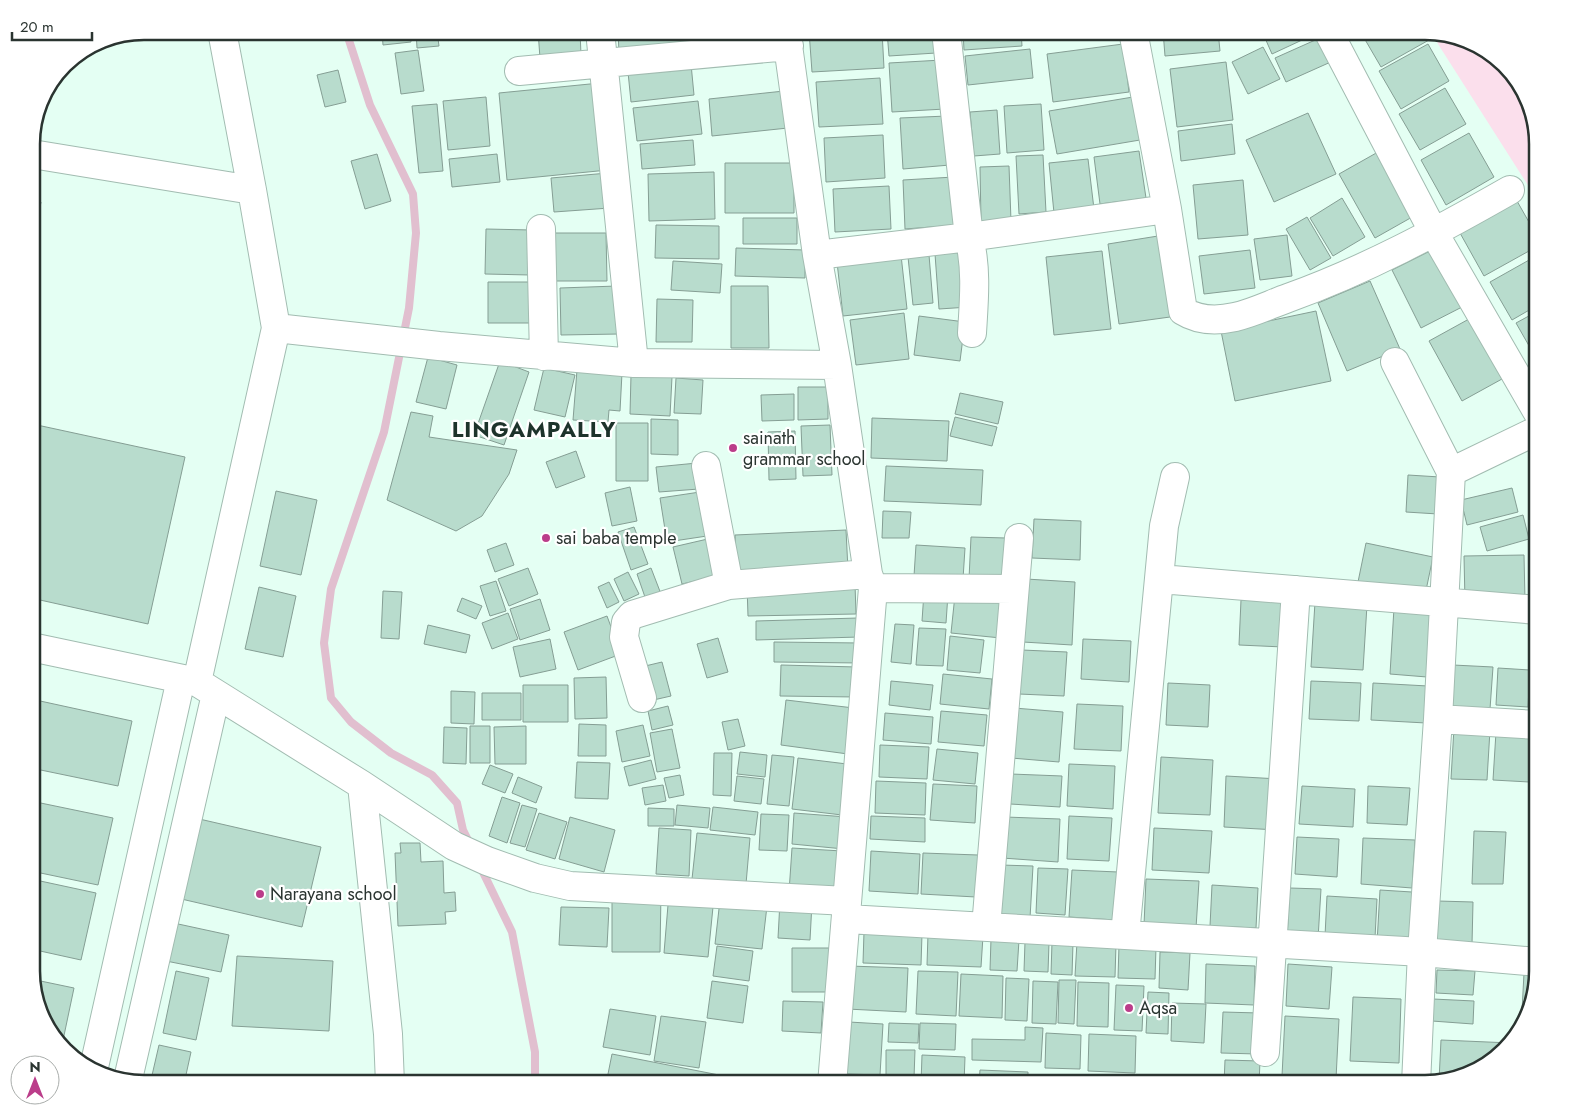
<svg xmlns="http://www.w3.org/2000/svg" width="1569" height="1115" font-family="Jost,sans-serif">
	<rect width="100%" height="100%" fill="#e4fff3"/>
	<!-- green -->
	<path fill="#fbdfec" d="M1434,34l60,20 32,40 12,49v58l-100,-157z"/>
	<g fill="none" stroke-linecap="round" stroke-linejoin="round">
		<!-- stream -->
		<path stroke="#e1bfcf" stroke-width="8" d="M346,31l24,74 43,89 3,39 -7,75 -25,124 -53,157 -7,54 7,55 20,24 40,31 41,22 25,28 6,27 7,14
			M480,866l32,66 23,120v32"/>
	</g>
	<!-- building -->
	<path fill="#b8dccd" stroke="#859e94" d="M382,31h28l1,11 -28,3z
		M416,31h21l2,15 -22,2z
		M538,31h42l1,24 -41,3z
		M618,31h68l1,18 -68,4z
		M699,31h69l1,6 -69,4z
		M809,31h73l2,37 -72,4z
		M887,31h47l2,22 -47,3z
		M963,31h58l1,15 -58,4z
		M1163,31h55l2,20 -55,5z
		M1280,31h33l2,3 -43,20 -7,-16z
		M1360,31h64l5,9 -48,27z
		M1322,37l11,24 -47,21 -11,-24z
		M1123,44l6,48 -76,10 -6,-48z
		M1428,44l21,37 -48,28 -22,-38z
		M1263,47l17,32 -32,15 -16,-32z
		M1030,49l3,29 -65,7 -3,-29z
		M418,50l6,41 -23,3 -6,-41z
		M942,60l3,49 -53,3 -3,-49z
		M1226,62l7,58 -56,7 -7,-58z
		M691,64l3,31 -63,7 -3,-30z
		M338,70l8,32 -21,5 -8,-32z
		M880,78l3,46 -64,3 -3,-45z
		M600,83l8,87 -101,10 -8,-87z
		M1445,88l21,36 -46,26 -21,-36z
		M784,91l4,37 -76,8 -3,-37z
		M486,97l4,49 -42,4 -5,-49z
		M1133,97l7,43 -83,14 -8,-43z
		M698,101l4,33 -65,7 -4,-33z
		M437,104l6,67 -24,2 -7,-67z
		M1041,104l3,46 -37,3 -3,-47z
		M997,110l3,44 -26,2 -4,-44z
		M1308,113l28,61 -62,28 -28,-62z
		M947,116l3,49 -47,4 -3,-51z
		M1232,124l3,30 -54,7 -3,-30z
		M1469,133l25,44 -48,28 -25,-45z
		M883,135l2,43 -59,4 -2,-44z
		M693,140l2,25 -53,4 -2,-25z
		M1139,151l7,47 -46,6 -6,-47z
		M1378,152l36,64 -39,22 -36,-64z
		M377,154l14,47 -26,8 -14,-48z
		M497,154l3,28 -48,5 -3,-28z
		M1043,155l3,57 -27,2 -3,-58z
		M1088,159l6,50 -40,4 -5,-50z
		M725,163h69v50h-69z
		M1009,166l2,55 -30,1 -1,-55z
		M714,172l1,47 -66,2 -1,-47z
		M608,173l2,35 -56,4 -3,-34z
		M954,177l3,48 -52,4 -2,-49z
		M1243,180l5,55 -50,4 -5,-54z
		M889,186l2,43 -56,3 -2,-43z
		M1342,198l23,39 -32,19 -23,-38z
		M32,200l9,2 -9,49z
		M1517,201l21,37v8l-54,30 -24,-43z
		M1307,217l24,41 -21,12 -24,-41z
		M743,218h54v26h-54z
		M656,225l63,1v33l-64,-1z
		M486,229l45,1 -1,45 -45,-1z
		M553,233h53l1,48h-54z
		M1287,235l5,41 -32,4 -6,-41z
		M1158,236l12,81 -51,7 -11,-80z
		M736,248l69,2v28l-70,-2z
		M1434,249l30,57 -43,22 -29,-58z
		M1250,250l5,38 -51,6 -5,-38z
		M1102,251l9,78 -57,6 -8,-78z
		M965,252l4,55 -30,2 -4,-55z
		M901,255l6,54 -64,7 -6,-54z
		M929,255l4,48 -20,2 -5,-48z
		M1538,255v50l-26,15 -22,-38z
		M673,261l49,3 -2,29 -49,-3z
		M1370,281l30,68 -53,22 -29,-68z
		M488,282h45v41h-45z
		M617,286l2,48 -58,1 -1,-47z
		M731,286h37l1,62h-38z
		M657,299l36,1 -1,42h-36z
		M1316,311l15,70 -96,20 -14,-70z
		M1538,311v46l-2,1 -20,-35z
		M904,313l5,46 -53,6 -6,-45z
		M919,316l46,6 -5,39 -46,-6z
		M1469,319l33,60 -40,22 -33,-60z
		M428,357l29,8 -11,44 -30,-7z
		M500,361l29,11 -25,73 -30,-10z
		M544,368l31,7 -10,42 -31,-7z
		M577,370l45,3 -2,38 -11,-1 -1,12 -35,-2z
		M631,375l41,2 -2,39 -40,-2z
		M676,378l27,2 -2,34 -27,-1z
		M798,387h30v32l-30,1z
		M960,393l43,9 -5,22 -43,-10z
		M794,394v26l-32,1 -1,-26z
		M411,412l22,4 -4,21 88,13 -8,24 -27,42 -26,15 -69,-31z
		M955,417l42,10 -5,19 -42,-10z
		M872,418l77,3 -2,40 -76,-3z
		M651,419l27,1v35l-27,-1z
		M616,423h32v58h-32z
		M37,425l148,32 -37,167 -117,-26v-149z
		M830,425l2,50 -29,1 -2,-50z
		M795,431l1,48 -27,1 -1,-48z
		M576,451l9,26 -29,11 -10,-26z
		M697,463l2,26 -40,3 -3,-25z
		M886,466l97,4 -2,35 -97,-4z
		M1408,475l32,2 -2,37 -32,-2z
		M630,487l7,34 -25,5 -7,-33z
		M1512,488l6,24 -51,13 -6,-25z
		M276,491l41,9 -16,75 -41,-9z
		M700,492l7,44 -40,6 -7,-44z
		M883,511l28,1 -2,26h-27z
		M1523,515l6,24 -42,12 -7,-24z
		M1034,519l47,2 -1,39 -48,-2z
		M634,527l14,37 -17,6 -13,-38z
		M846,530l2,40 -111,6 -2,-41z
		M971,537l35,1 -1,42 -36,-1z
		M712,538l9,37 -39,9 -9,-37z
		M506,543l8,22 -19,7 -8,-22z
		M1366,543l67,14 -8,38 -67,-13z
		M916,545l49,3 -2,31 -49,-3z
		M1524,555l1,46 -60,1 -1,-46z
		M1529,556h9v49h-9z
		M528,568l10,26 -29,12 -11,-27z
		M651,568l10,26 -15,6 -9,-26z
		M628,572l11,22 -15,7 -10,-22z
		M1026,579l49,3 -3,63 -49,-3z
		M496,581l10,30 -16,5 -10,-30z
		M609,582l10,20 -12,6 -9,-21z
		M855,584l1,30 -108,2 -1,-30z
		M259,587l37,9 -13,61 -38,-8z
		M383,591l19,1 -3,47 -18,-1z
		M924,592l24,2 -2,29 -24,-2z
		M955,595l50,5 -4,38 -50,-5z
		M462,598l20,8 -6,13 -19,-8z
		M540,599l10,31 -30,10 -10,-31z
		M1241,600l44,2 -2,45 -44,-2z
		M1315,602l52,3 -4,65 -52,-3z
		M1394,608l36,2 -3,67 -37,-3z
		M508,613l10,26 -26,10 -10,-26z
		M607,616l14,38 -43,16 -14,-38z
		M858,618l1,19 -103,3v-19z
		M895,624l19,1 -3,39 -20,-2z
		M428,625l42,10 -4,18 -42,-9z
		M919,628l27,1 -3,37 -27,-1z
		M950,636l34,4 -4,33 -33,-3z
		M718,638l10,34 -21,6 -10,-34z
		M550,639l6,30 -36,8 -7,-30z
		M1083,639l48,2 -2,41 -48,-3z
		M774,642l87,1v20l-87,-1z
		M1022,650l45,2 -3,44 -45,-2z
		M662,662l9,34 -22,5 -8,-34z
		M781,665l76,2 -1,30 -76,-1z
		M1453,665l40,2 -3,42 -39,-2z
		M1498,668l32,2 -2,37 -32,-2z
		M943,674l49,5 -3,30 -49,-5z
		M1536,674h2v38l-4,-1z
		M606,677l1,41 -32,1 -1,-41z
		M891,681l42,4 -3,25 -41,-5z
		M1311,681l50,2 -2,38 -50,-2z
		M1168,683l42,2 -2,42 -42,-2z
		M1373,683l55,3 -2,37 -55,-3z
		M523,685h45v37h-45z
		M451,691l24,1 -1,32 -23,-1z
		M482,693h39v27h-39z
		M31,699l101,22 -14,65 -87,-18z
		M786,700l68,8 -6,46 -67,-9z
		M1077,704l46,2 -2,45 -47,-2z
		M668,706l5,19 -21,5 -4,-19z
		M1014,708l49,4 -4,50 -48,-4z
		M941,711l46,4 -3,31 -46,-4z
		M885,713l48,4 -2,27 -48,-4z
		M738,719l7,27 -17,4 -6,-28z
		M579,724l27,1v31h-28z
		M643,725l7,31 -28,6 -6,-31z
		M470,726h20v37h-20z
		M526,726v38h-31l-1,-37z
		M444,727l23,1 -1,36 -23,-1z
		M1454,728l36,2 -3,50 -36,-1z
		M672,729l8,39 -23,4 -7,-39z
		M1496,732l35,2 -2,48 -36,-2z
		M1537,734h1v43l-4,-1z
		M880,745l49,2 -2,32 -48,-2z
		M937,749l41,4 -3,31 -42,-4z
		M740,752l27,3 -2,22 -28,-3z
		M714,753h18l-1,43 -18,-1z
		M772,755l22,2 -5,49 -22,-2z
		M1161,757l52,3 -3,55 -52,-2z
		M798,758l49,6 -5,51 -50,-6z
		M651,760l5,19 -27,7 -5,-19z
		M577,762l33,1 -2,36 -33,-1z
		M1069,764l46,2 -2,43 -46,-3z
		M490,765l23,9 -8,19 -23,-9z
		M1011,774l51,2 -2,31 -50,-3z
		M680,775l4,20 -15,3 -5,-20z
		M737,776l27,3 -3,25 -27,-3z
		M1226,776l53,3 -2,51 -53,-3z
		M518,777l24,10 -6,16 -24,-10z
		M876,781l50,2 -1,32 -50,-2z
		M933,784l44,2 -2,37 -45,-3z
		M663,785l3,16 -21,4 -3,-17z
		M1302,786l53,3 -2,38 -54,-3z
		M1368,786l42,2 -3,37 -40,-2z
		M1537,790l1,1v39h-4z
		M502,797l18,6 -13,40 -18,-7z
		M31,801l82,17 -15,67 -67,-14z
		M522,805l15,4 -12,38 -15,-4z
		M677,805l33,3 -2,20 -33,-3z
		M713,807l45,5 -3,23 -45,-5z
		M648,808l26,1v17h-26z
		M539,813l28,9 -12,37 -29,-9z
		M794,813l53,4 -3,32 -52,-5z
		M761,814l28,1 -2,36 -28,-1z
		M871,816l54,2v24l-55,-3z
		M1069,816l43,2 -3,43 -42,-2z
		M570,817l45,13 -11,42 -45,-13z
		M1005,817l55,2 -2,43 -56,-4z
		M195,818l126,29 -19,80 -125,-29z
		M659,828l32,2 -2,46 -33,-2z
		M1154,828l58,3 -3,42 -57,-3z
		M1474,831l32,1 -3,52h-31z
		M697,833l53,5 -4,46 -54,-5z
		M1297,837l42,2 -2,38 -42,-3z
		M1363,838l52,2 -3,48 -51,-4z
		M1534,842h4v24h-5z
		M400,843h20l1,19 22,-1 1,32 11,-1 1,19 -11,1 1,12 -48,2 -3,-73h6z
		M792,848l50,3 -3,44 -50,-3z
		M871,851l49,3 -2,40 -49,-3z
		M923,853l55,2 -2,42 -55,-3z
		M1001,865l32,1 -3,52 -31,-2z
		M1038,868l30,1 -3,46 -29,-2z
		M1072,870l46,2 -3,48 -46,-3z
		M31,879l65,14 -15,67 -50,-11z
		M1146,879l53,2 -3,47 -52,-3z
		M1212,885l46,3 -2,40 -46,-2z
		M1290,888l31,1 -3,50 -31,-2z
		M1380,890l32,2 -3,53 -32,-2z
		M612,892h49l-1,60h-48z
		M669,893l45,4 -6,60 -44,-4z
		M1327,896l50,3 -2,39 -50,-2z
		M720,900l47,6 -5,43 -47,-5z
		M780,901l32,2 -2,37 -32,-2z
		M1438,901l35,1 -1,42 -36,-1z
		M561,907l48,1 -2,39 -48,-2z
		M169,922l60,13 -8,37 -60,-12z
		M864,932l58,2 -1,31 -58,-2z
		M928,934l55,2 -2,31 -54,-2z
		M991,939l28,1 -2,31 -27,-1z
		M1025,942l24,1 -1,29 -24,-1z
		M1052,942l21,1 -1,32 -21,-1z
		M1077,942l39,2 -1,33 -40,-1z
		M1119,945l37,2 -1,32 -37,-1z
		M717,946l36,5 -4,30 -36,-5z
		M792,948h37l-1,44h-36z
		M1160,952l30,1 -2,37 -29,-2z
		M237,956l96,5 -4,70 -97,-5z
		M1206,964l49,2 -1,39 -49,-2z
		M1288,964l44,3 -3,42 -43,-3z
		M849,966l59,2 -2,44 -59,-3z
		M1437,970l38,1 -2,24 -37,-2z
		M176,971l33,7 -13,62 -33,-7z
		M918,971l40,1 -2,44 -40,-2z
		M1524,973h13l-13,38h-2z
		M961,974l42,2 -1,42 -43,-2z
		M1006,978l23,1 -2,42 -22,-1z
		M31,979l43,9 -12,57 -16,-18z
		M1059,980h17l-2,44 -16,-1z
		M712,981l36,5 -5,37 -36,-5z
		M1033,981l25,1 -2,42 -24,-1z
		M1078,982l31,1 -1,44 -31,-1z
		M1116,985l28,1 -2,45 -28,-1z
		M1148,992l21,1 -1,41 -22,-1z
		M1353,997l48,2 -2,64 -49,-2z
		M1433,999l41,2 -1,23 -41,-3z
		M783,1001l40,1 -2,31 -39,-2z
		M1172,1003l34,1 -2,39 -33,-2z
		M610,1009l46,7 -6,39 -47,-8z
		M1223,1012l36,1 -2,41 -36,-1z
		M661,1016l45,6 -7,46 -45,-7z
		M1285,1016l54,3 -3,60 -54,-3z
		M849,1022l34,2 -3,51 -33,-1z
		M889,1023l30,1 -1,19 -30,-1z
		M920,1023l36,1 -1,26 -36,-1z
		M1025,1027l18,1 -2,34 -69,-2v-21l53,1z
		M1046,1033l35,2 -1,34 -35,-1z
		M1089,1034l47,2 -1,37 -47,-2z
		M1441,1040l70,3 -36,29 -36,9z
		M159,1045l32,7 -7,32h-34z
		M886,1050h29l-1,28 -28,-1z
		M612,1054l107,21 -2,9h-111z
		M922,1055l43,2 -1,27h-43z
		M1225,1060l35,1 -1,23h-35z
		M980,1070l48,2v12h-49z
		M1069,1075l22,1v8h-22z
		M1042,1077l23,1v6h-23z
		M841,1080l64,3 -64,1z"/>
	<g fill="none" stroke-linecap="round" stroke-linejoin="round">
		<!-- minor casing -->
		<g stroke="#a2bcb1" stroke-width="30">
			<path id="minor" d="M600,31l34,332
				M786,31l31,224 20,110 31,209 5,14 -41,496
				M946,31l23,206c8,32 5,63 3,96
				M1133,31l34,178 16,102c16,10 34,10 52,6 18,-4 36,-13 53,-19 78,-28 150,-67 222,-108
				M1328,31l106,202 104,180
				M519,71l270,-25
				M32,154l220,36
				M541,229l3,127
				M817,255l152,-18 198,-28
				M276,328l163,18 195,17 203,2
				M1395,362l56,110
				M706,466l23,119
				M1160,579l378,31
				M873,588l141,1
				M31,647l166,35 165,103 92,61 33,15 48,17 35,8 277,15
				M197,682l79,-354 -24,-138 -30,-159
				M642,698l-18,-61 2,-15 6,-7 97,-30 139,-11
				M1438,719l100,6
				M362,785l26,249 2,50
				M847,919l575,33 116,10
				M986,927l33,-389
				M1125,935l39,-409 11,-49
				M1265,1052l31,-462
				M94,1067l87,-388
				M128,1079l88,-385
				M1416,1084l6,-132 16,-233 13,-247 87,-42"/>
		</g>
		<!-- minor -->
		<use href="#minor" stroke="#fff" stroke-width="28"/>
	</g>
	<!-- markers -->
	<g fill="#bb3d8a" stroke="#fff" stroke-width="2">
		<circle cx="733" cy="448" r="5"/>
		<circle cx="546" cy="538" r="5"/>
		<circle cx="260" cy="894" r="5"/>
		<circle cx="1129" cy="1008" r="5"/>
	</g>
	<g text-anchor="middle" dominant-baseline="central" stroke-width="4.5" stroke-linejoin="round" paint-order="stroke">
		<!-- poi labels -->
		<g font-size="18" fill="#2a3430" stroke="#fff" text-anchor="start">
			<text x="743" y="438">sainath<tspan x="743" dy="21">grammar school</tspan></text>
			<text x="556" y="538">sai baba temple</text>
			<text x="270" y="894">Narayana school</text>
			<text x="1139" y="1008">Aqsa</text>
		</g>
		<!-- district labels -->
		<g font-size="22" font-weight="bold" letter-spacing="1" fill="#1d332b" stroke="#fff">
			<text x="534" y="429">LINGAMPALLY</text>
		</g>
	</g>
	<!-- crop -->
	<path d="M0 0H1569V1115H0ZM144 40H1425A104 104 0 0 1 1529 144V971A104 104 0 0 1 1425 1075H144A104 104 0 0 1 40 971V144A104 104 0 0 1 144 40Z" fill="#fff" fill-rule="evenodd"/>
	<path fill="none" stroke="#2a3430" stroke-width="2.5" d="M144 40H1425A104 104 0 0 1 1529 144V971A104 104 0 0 1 1425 1075H144A104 104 0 0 1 40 971V144A104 104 0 0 1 144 40Z"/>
	<!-- north arrow -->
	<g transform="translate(35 1080)"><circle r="24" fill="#ffffff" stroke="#aaaeac"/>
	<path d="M0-4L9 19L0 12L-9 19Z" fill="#bb3d8a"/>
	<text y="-8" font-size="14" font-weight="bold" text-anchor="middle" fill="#2a3430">N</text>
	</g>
	<!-- scale -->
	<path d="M12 32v8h80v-8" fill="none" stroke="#2a3430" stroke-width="2.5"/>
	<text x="20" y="32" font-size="15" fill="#2a3430" stroke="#ffffff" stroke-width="4" paint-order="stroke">20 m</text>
</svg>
